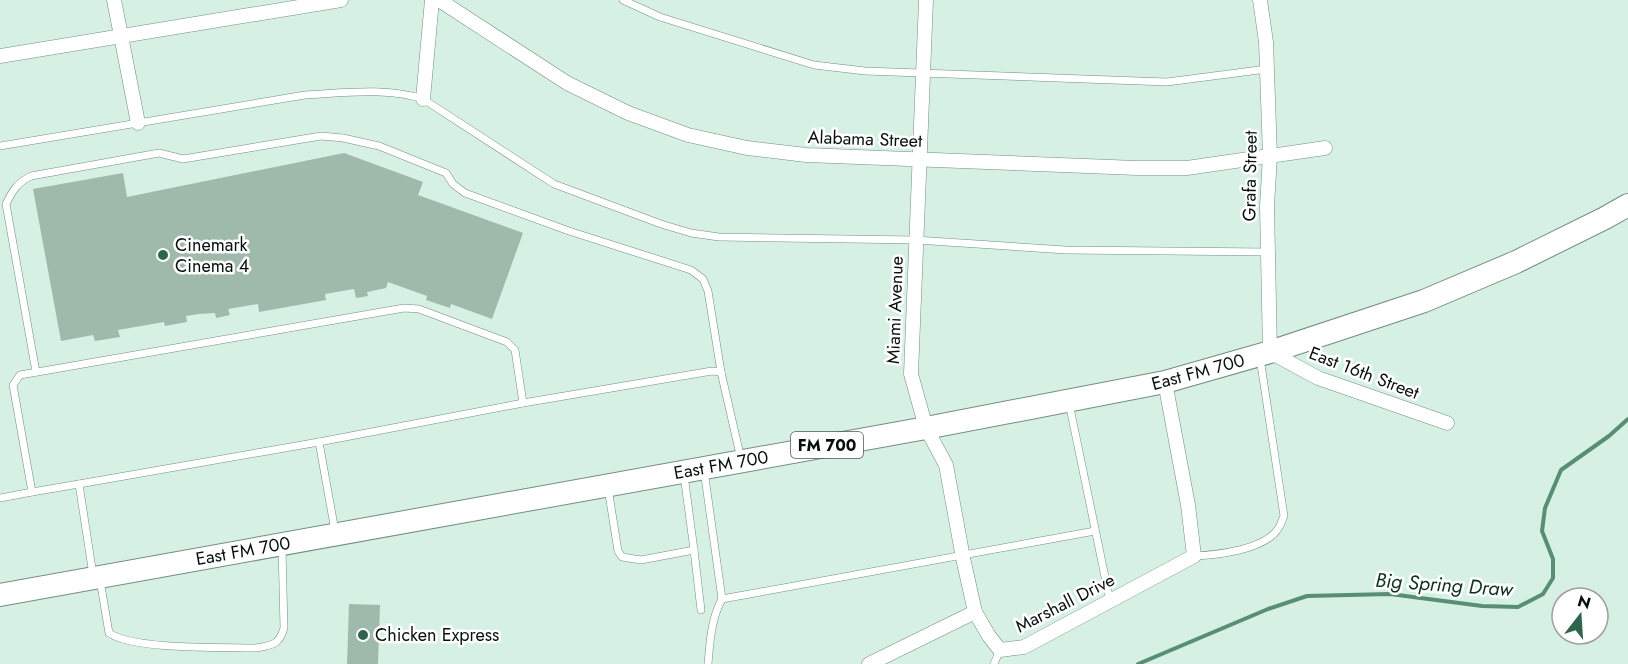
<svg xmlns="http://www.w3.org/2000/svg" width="1628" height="664" font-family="Jost,sans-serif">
<rect width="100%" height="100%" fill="#d6f1e3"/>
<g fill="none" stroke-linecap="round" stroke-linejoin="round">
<path stroke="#588f74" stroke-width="4" d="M1138,664L1268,609L1307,596L1390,594L1482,606L1518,607L1543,594L1553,578V559L1542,531L1545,508L1561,470L1609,436L1628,419"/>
</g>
<g fill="#9fb9ab">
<path d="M344,153L423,182L418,195L523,233L492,319L451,304L450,308L426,300L427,296L388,282L386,288L367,292L368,296L356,298L354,289L325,294L326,300L259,312L258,304L228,309L230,315L216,318L215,313L199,314L186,316L187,322L165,326L164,322L118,330L120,337L95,341L93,335L61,341L33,189L123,173L127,197Z"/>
<path d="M349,604L380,605L378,664H347Z"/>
</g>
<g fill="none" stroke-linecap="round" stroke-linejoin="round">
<g stroke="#748d80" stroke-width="8">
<g id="lane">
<path d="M623,0L660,17L814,65L865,71L1167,82L1267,69"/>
<path d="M0,146L305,95C343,93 386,87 423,99L554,184L661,224L691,233L719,237L916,240L1066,250L1268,252"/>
<path d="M36,372L6,204C13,190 17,183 31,176L159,153L183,159L321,136L343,138L379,146L446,173L453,184L465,193L569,231L691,270L703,279L708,291L721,372"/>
<path d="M1069,403L1110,601"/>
<path d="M319,442L523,403L712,371L721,372L741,459"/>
<path d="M704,470L722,599"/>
<path d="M79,484L32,492L13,385L20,375L404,308L419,309L507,342L515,350L523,403"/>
<path d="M608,488L618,551L622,557L641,560L694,550L684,475"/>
<path d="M0,498L32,492"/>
<path d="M694,550L701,610"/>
<path d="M1194,556C1217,555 1264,550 1278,529C1281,525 1282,520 1284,516L1260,358"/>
<path d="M93,575L79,484L319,442L335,531"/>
<path d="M100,580L109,633C134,650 222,647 256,648C273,645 279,645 284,628L282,548"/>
<path d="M708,664C710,642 711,619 722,599L1095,531"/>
<path d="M994,664L1000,650"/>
</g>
</g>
<g stroke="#748d80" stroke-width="15">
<g id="street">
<path d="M114,0L138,123"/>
<path d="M439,0L567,83L628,113L688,135L747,148L806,155L1137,168H1187L1325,148"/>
<path d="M926,0L911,374L926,428L946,465L963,558L975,612"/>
<path d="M1260,0L1266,42L1270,156L1267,206L1270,352L1318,378L1447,423"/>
<path d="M0,56L341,0"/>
<path d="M423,99L432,0"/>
<path d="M869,664L975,612L989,636L1000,650L1024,647L1194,556L1188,505L1165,382"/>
</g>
</g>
<g stroke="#748d80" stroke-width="24">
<path id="primary" d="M0,595L926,428L1165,382L1270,352L1424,301L1516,262L1605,218L1628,205"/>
</g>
<use href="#lane" stroke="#fff" stroke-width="7"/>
<use href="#street" stroke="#fff" stroke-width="14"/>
<use href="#primary" stroke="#fff" stroke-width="22"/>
</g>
<g fill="#2e654c" stroke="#fff" stroke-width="2">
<circle cx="163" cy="255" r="6"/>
<circle cx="363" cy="635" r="6"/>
</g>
<g text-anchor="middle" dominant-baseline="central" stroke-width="5" stroke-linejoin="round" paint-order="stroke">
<rect fill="#fff" stroke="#515855" stroke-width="1.5" x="791" y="432" width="72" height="26" rx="4.5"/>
<g font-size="16" font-weight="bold" fill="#07100c">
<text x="827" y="445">FM 700</text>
</g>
<g font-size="18" fill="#07100c" stroke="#fff">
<text transform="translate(865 139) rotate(2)">Alabama Street</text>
<text transform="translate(1250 176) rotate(-89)">Grafa Street</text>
<text transform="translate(895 310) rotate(-88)">Miami Avenue</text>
<text transform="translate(1198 372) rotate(-15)">East FM 700</text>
<text transform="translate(1364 373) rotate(21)">East 16th Street</text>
<text transform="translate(721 465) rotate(-10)">East FM 700</text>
<text transform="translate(243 551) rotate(-10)">East FM 700</text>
<text transform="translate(1065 603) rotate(-27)">Marshall Drive</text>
</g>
<g font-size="18" fill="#07100c" stroke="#fff" text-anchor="start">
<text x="175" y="245">Cinemark<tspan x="175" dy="21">Cinema 4</tspan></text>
<text x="375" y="635">Chicken Express</text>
</g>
<g font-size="20" font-style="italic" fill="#0e3122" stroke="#fff">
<text transform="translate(1444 585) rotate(4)">Big Spring Draw</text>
</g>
</g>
<g transform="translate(1580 616) rotate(17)"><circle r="28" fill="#ffffff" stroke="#9c9f9e" stroke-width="1.5"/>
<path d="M0-4.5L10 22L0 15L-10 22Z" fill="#2e654c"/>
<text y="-9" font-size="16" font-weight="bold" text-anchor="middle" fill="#07100c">N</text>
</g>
</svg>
